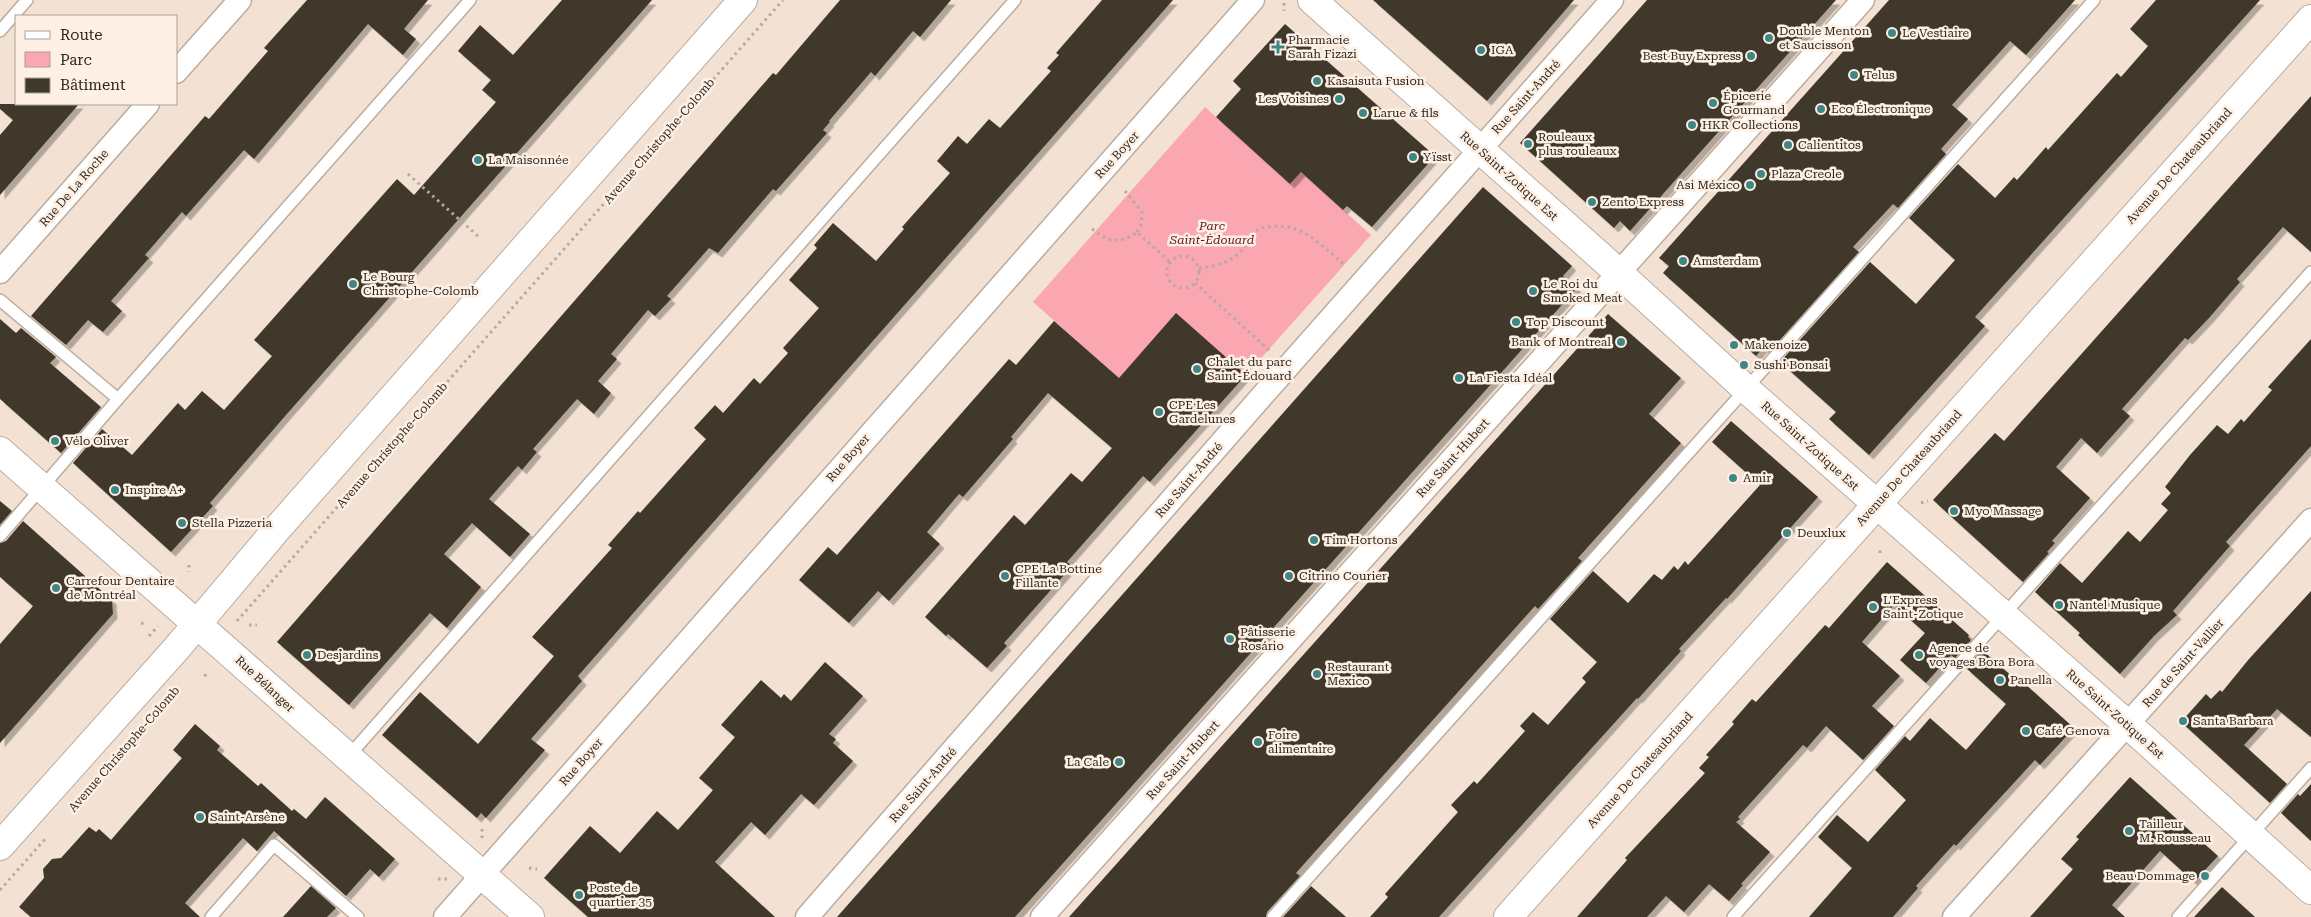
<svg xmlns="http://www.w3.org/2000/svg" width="2311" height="917" font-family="'Roboto Serif',serif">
<defs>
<filter id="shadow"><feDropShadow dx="4.5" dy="4.5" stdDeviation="0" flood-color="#0004"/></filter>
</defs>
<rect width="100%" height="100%" fill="#f3e2d4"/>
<path fill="#faa7b1" d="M1205,107L1290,184L1301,172L1371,235L1246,375L1119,378L1033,302Z"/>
<g fill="#3f392a" filter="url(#shadow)">
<path d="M307,0H428L404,29L416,39L403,55L368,24L254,159L244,150L186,216L182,212L164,233L145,255L149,258L111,301L122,311L103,332L88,320L66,345L31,316L205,116L209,119L268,51L264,48Z"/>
<path d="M562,0H652L286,415L210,503L213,506L171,552L73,463L102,429L132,455L178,403L185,410L202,391L224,410L272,356L254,340L397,179L414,195L496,102L482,90L491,80L458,51L480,25L513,55Z"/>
<path d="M840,0H951L920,37L913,31L875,76L871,72L829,121L830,122L823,130L827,133L776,191L773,189L718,253L709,248L667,296L671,299L655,316L648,310L611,354L617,359L598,381L611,393L594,414L577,399L533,449L537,452L522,470L518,466L489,499L530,534L510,557L472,523L444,554L481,587L447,628L430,613L349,705L277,642L773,73L776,75Z"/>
<path d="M1102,0H1173L578,676L582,681L531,739L545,750L486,818L481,813L477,818L382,735L420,692L478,744L554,656L532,637L612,548L608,545L638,511L640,513L706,439L694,428L715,405L723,413L754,378L760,384L788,353L783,348L819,308L789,280L817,248L814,245L833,223L876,261L904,229L902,227L950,173L937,161L958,136L967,144L989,119L1000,128L1051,71L1047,68L1059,55L1056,53Z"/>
<path d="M1373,0H1574L1487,101Z"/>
<path d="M1647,0H1836L1630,231L1620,221L1614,228L1520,143Z"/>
<path d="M1889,0H2075L2026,55L2010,41L1952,105L1968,119L1941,149L1946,154L1898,208L1893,204L1853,247L1859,252L1769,352L1763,348L1756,356L1663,273L1669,266L1659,258Z"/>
<path d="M2156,0H2260L1975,317L1985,326L1869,455L1829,419L1836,412L1780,362L1870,262L1916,304L1955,260L1909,218L1958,164L1995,198L2014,177L2017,180L2046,147L2048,150L2117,73L2121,77L2148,46L2130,29Z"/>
<path d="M1285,24L1435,156L1372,227L1347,206L1343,210L1301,172L1290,184L1216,117L1241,89L1233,81Z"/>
<path d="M2311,96V252L2283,227L2237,279L2240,282L2209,318L2188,340L2185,338L2122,409L2130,416L2097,453L2081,438L2056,467L2090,498L2052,541L2055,543L2047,552L2049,553L2023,582L1933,500L1995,433L2004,441Z"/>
<path d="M0,104H79L0,195V135L13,120L0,109Z"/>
<path d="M1483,187L1572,266L1563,276L1577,288L1015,917H837Z"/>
<path d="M1176,313L1246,375L1150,482L1143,476L1067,562L1072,566L1004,643L1007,646L987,668L948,634L946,636L925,617L1014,515L1025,525L1071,473L1082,482L1112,448L1048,393L1011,437L1013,439L983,474L963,497L959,494L927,532L940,544L889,601L878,591L849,623L799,580L828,547L837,555L1009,359L1016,365L1054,321L1119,378Z"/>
<path d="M1608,314L1681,378L1649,414L1681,443L1578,558L1582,561L1538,609L1535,606L1296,873L1300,876L1267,912L1266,917H1069Z"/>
<path d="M0,319L16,333L21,328L56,357L50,363L101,407L61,453L0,399Z"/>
<path d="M2311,339V446L2226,542L2230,546L2173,611L2177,615L2154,636L2120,674L2078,635L2080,633L2035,592L2060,563L2082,583L2128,531L2140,542L2168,510L2161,504L2171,493L2165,487L2190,455L2217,425L2228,434L2241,419L2244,422L2272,390L2268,387Z"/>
<path d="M1731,421L1818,497L1727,599L1726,598L1679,649L1681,651L1638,699L1637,698L1439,917H1370L1388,897L1385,894L1458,812L1451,805L1474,781L1477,784L1525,731L1520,726L1533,712L1548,725L1586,682L1582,678L1597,662L1550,619L1593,571L1628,603L1654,574L1662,580L1674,566L1678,570L1685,561L1688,565L1760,485L1712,442Z"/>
<path d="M0,501L12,511L0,525Z"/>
<path d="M23,521L112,600L113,614L0,743V644L33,606L0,577V543L6,541Z"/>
<path d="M1887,562L1969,635L1968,637L1971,640L1955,658L1951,655L1926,683L1900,660L1925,633L1894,605L1862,642L1900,676L1872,706L1894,726L1863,760L1826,726L1807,748L1803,745L1738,817L1740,819L1736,822L1770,852L1741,884L1743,885L1729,901L1709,884L1684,912L1666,896L1647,917H1577L1627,860L1625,858L1705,773L1699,768L1709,757L1706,755L1734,724L1732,722L1752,699L1756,702L1825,625L1829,628Z"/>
<path d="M2311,591V737L2277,709L2244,745L2287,784L2270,803L2181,722L2206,694L2211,699L2220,690L2222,692L2249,659Z"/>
<path d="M1982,650L2022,685L2024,683L2074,728L2040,765L2035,760L1956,846L1954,844L1916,886L1918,888L1893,917H1809L1852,868L1818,837L1837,815L1868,842L1906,800L1875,770L1905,736L1910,741L1930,718L1966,750L2006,704L1966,668Z"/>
<path d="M825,662L863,696L829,734L836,739L833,743L853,761L814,805L801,794L765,835L751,822L715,862L775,917H588L544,878L590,826L620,853L657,811L678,830L713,790L699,778L735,737L721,725L761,680L781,698L784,694L791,701Z"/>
<path d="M195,724L220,746L217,750L258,786L261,783L292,811L294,809L306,819L325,797L395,859L379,877L370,869L346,896L274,831L257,851L243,838L185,903L200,917H31L19,907L44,878L43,869L52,859L61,858L89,827L96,832L99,829L111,840L182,758L173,750Z"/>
<path d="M2130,777L2218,856L2194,882L2160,851L2112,905L2125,917H2030L2073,869L2061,859L2079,839L2076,837Z"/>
<path d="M2311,784V841L2281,813L2298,794L2300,796Z"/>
<path d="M311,886L336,908L327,917H283Z"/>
<path d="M1311,886L1346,917H1283Z"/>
<path d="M2222,887L2255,917H2194Z"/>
</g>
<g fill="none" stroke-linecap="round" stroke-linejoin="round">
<g stroke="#bcac9e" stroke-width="14">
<g id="lane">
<path d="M0,31L27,0"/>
<path d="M0,300L118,399"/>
<path d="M0,536L118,399L470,0"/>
<path d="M347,758L1015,0"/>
<path d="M211,917L274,845L358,917"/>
<path d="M1273,917L2094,0"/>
<path d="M1733,917L2311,272"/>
<path d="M2178,917L2311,768"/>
</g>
</g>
<g stroke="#bcac9e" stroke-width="25">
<g id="street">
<path d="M176,72L240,0"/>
<path d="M0,272L148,104"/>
<path d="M445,917L1253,0"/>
<path d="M807,917L1262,396L1612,0"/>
<path d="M1042,917L1863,0"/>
<path d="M1954,917L2311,520"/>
</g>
</g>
<g stroke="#bcac9e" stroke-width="30">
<g id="secondary">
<path d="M1312,0L1600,256L1746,389L2143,738L2311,890"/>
<path d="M0,451L530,917"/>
<path d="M0,846L176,649L277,529L743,0"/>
<path d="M1508,917L2311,19"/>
</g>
</g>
<g stroke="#b6a99d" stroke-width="3" stroke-dasharray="2.5 4" stroke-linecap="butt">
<path d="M1284,3V11"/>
<path d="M408,174L479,237"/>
<path d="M1125,191L1142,212L1141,225L1137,232"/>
<path d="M1092,229C1109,242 1119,245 1137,232L1170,262"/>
<circle cx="1183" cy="272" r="16"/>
<path d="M1199,268C1231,265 1241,255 1258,229C1301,218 1316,242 1346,266"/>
<path d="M1195,283L1270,351"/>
<path d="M1921,503L1928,501"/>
<path d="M1880,553V547"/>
<path d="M189,565V572"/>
<path d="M237,621L783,0"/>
<path d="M141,623L146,624"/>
<path d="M249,625H257"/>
<path d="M149,636L158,626"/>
<path d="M205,674L206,679"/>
<path d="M482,838V827"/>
<path d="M529,868L537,869"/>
<path d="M438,879H447"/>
<path d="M0,890L46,838"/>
</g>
<use href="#lane" stroke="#fff" stroke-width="11"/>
<use href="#street" stroke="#fff" stroke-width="22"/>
<use href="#secondary" stroke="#fff" stroke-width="28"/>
</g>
<g fill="#3f8785" stroke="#fef0e4" stroke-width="2">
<circle cx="1892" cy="33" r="5"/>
<circle cx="1769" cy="38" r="5"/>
<path d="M1275.5 39.5h5v5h5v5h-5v5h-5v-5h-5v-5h5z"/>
<circle cx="1481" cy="50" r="5"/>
<circle cx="1751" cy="56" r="5"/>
<circle cx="1854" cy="75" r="5"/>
<circle cx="1317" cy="81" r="5"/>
<circle cx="1339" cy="99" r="5"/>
<circle cx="1713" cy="103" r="5"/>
<circle cx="1821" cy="109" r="5"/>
<circle cx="1363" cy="113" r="5"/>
<circle cx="1692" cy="125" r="5"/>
<circle cx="1528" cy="144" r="5"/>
<circle cx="1788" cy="145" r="5"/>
<circle cx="1413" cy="157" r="5"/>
<circle cx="478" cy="160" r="5"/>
<circle cx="1761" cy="174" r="5"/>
<circle cx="1750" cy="185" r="5"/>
<circle cx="1592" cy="202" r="5"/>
<circle cx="1683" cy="261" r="5"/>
<circle cx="353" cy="284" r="5"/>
<circle cx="1533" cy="291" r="5"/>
<circle cx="1516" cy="322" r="5"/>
<circle cx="1621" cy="342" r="5"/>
<circle cx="1734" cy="345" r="5"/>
<circle cx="1744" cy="365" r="5"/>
<circle cx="1197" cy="369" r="5"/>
<circle cx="1459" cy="378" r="5"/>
<circle cx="1159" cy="412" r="5"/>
<circle cx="55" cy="441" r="5"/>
<circle cx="1733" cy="478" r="5"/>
<circle cx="115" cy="490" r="5"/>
<circle cx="1954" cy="511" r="5"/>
<circle cx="182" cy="523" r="5"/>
<circle cx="1787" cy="533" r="5"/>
<circle cx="1314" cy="540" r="5"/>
<circle cx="1005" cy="576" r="5"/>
<circle cx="1289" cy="576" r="5"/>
<circle cx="56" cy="588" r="5"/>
<circle cx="2059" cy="605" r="5"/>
<circle cx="1873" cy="607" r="5"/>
<circle cx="1230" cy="639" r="5"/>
<circle cx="307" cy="655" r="5"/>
<circle cx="1919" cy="655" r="5"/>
<circle cx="1317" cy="674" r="5"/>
<circle cx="2000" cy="680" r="5"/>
<circle cx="2183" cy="721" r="5"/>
<circle cx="2026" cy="731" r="5"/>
<circle cx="1258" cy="742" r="5"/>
<circle cx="1119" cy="762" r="5"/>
<circle cx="200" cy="817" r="5"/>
<circle cx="2129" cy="831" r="5"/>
<circle cx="2205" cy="876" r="5"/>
<circle cx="579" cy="895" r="5"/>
</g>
<g text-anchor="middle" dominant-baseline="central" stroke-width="5" stroke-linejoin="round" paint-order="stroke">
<g font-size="12" fill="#2d2721" stroke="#fef0e4" text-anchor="start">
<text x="1779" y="31">Double Menton<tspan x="1779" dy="14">et Saucisson</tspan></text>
<text x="1902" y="33">Le Vestiaire</text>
<text x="1288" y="40">Pharmacie<tspan x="1288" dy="14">Sarah Fizazi</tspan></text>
<text x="1491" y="50">IGA</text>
<text x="1741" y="56" text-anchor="end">Best Buy Express</text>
<text x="1864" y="75">Telus</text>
<text x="1327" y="81">Kasaisuta Fusion</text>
<text x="1723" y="96">Épicerie<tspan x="1723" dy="14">Gourmand</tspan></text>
<text x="1329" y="99" text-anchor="end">Les Voisines</text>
<text x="1831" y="109">Eco Électronique</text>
<text x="1373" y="113">Larue &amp; fils</text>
<text x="1702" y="125">HKR Collections</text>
<text x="1538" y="137">Rouleaux<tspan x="1538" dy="14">plus rouleaux</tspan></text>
<text x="1798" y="145">Calientitos</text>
<text x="1423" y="157">Yïsst</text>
<text x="488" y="160">La Maisonnée</text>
<text x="1771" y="174">Plaza Creole</text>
<text x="1740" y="185" text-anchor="end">Asi México</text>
<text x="1602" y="202">Zento Express</text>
<text x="1693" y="261">Amsterdam</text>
<text x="363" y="277">Le Bourg<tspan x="363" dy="14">Christophe-Colomb</tspan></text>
<text x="1543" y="284">Le Roi du<tspan x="1543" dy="14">Smoked Meat</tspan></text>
<text x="1526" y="322">Top Discount</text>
<text x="1611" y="342" text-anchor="end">Bank of Montreal</text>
<text x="1744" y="345">Makenoize</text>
<text x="1207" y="362">Chalet du parc<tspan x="1207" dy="14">Saint-Édouard</tspan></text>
<text x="1754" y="365">Sushi Bonsai</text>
<text x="1469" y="378">La Fiesta Idéal</text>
<text x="1169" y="405">CPE Les<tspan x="1169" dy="14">Gardelunes</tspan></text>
<text x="65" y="441">Vélo Oliver</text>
<text x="1743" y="478">Amir</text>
<text x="125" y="490">Inspire A+</text>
<text x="1964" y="511">Myo Massage</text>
<text x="192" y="523">Stella Pizzeria</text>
<text x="1797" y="533">Deuxlux</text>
<text x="1324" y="540">Tim Hortons</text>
<text x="1015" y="569">CPE La Bottine<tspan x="1015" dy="14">Fillante</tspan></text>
<text x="1299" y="576">Citrino Courier</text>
<text x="66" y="581">Carrefour Dentaire<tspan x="66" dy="14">de Montréal</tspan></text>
<text x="1883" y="600">L'Express<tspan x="1883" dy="14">Saint-Zotique</tspan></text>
<text x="2069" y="605">Nantel Musique</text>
<text x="1240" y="632">Pâtisserie<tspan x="1240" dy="14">Rosário</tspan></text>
<text x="1929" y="648">Agence de<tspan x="1929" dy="14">voyages Bora Bora</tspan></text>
<text x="317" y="655">Desjardins</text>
<text x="1327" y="667">Restaurant<tspan x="1327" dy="14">Mexico</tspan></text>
<text x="2010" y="680">Panella</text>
<text x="2193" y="721">Santa Barbara</text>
<text x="2036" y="731">Café Genova</text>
<text x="1268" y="735">Foire<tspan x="1268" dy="14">alimentaire</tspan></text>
<text x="1109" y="762" text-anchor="end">La Cale</text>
<text x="210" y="817">Saint-Arsène</text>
<text x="2139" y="824">Tailleur<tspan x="2139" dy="14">M. Rousseau</tspan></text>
<text x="2195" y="876" text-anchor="end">Beau Dommage</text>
<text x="589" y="888">Poste de<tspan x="589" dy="14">quartier 35</tspan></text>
</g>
<g font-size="12" fill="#2d2721" stroke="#fef0e4">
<text transform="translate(1526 97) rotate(-48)">Rue Saint-André</text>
<text transform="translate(659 141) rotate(-49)">Avenue Christophe-Colomb</text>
<text transform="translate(1117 155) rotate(-48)">Rue Boyer</text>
<text transform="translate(2179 166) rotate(-48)">Avenue De Chateaubriand</text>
<text transform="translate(1509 176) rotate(42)">Rue Saint-Zotique Est</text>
<text transform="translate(74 188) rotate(-49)">Rue De La Roche</text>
<text transform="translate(392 445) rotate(-49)">Avenue Christophe-Colomb</text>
<text transform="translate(1810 446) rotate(42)">Rue Saint-Zotique Est</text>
<text transform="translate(848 458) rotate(-49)">Rue Boyer</text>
<text transform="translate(1453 458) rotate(-48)">Rue Saint-Hubert</text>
<text transform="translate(1909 468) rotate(-48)">Avenue De Chateaubriand</text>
<text transform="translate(1189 480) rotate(-49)">Rue Saint-André</text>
<text transform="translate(2183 663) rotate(-48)">Rue de Saint-Vallier</text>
<text transform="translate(265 684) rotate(43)">Rue Bélanger</text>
<text transform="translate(2115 714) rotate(42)">Rue Saint-Zotique Est</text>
<text transform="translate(124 749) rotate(-49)">Avenue Christophe-Colomb</text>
<text transform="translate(1183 760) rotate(-48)">Rue Saint-Hubert</text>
<text transform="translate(581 762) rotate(-49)">Rue Boyer</text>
<text transform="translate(1640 770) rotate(-48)">Avenue De Chateaubriand</text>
<text transform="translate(923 785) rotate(-49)">Rue Saint-André</text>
</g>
<g font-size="12" font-style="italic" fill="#5f1225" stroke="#fef0e4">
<text x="1212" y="226">Parc<tspan x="1212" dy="14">Saint-Édouard</tspan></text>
</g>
</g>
<rect x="15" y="15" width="162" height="90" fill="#fef0e4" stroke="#aaa096"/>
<rect x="25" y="31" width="25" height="8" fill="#ffffff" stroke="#aaa096"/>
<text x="60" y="40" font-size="15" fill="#2d2721">Route</text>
<rect x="25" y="52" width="25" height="15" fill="#faa7b1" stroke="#aaa096"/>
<text x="60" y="65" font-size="15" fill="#2d2721">Parc</text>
<rect x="25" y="78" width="25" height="15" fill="#3f392a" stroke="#aaa096"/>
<text x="60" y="90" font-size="15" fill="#2d2721">Bâtiment</text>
</svg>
